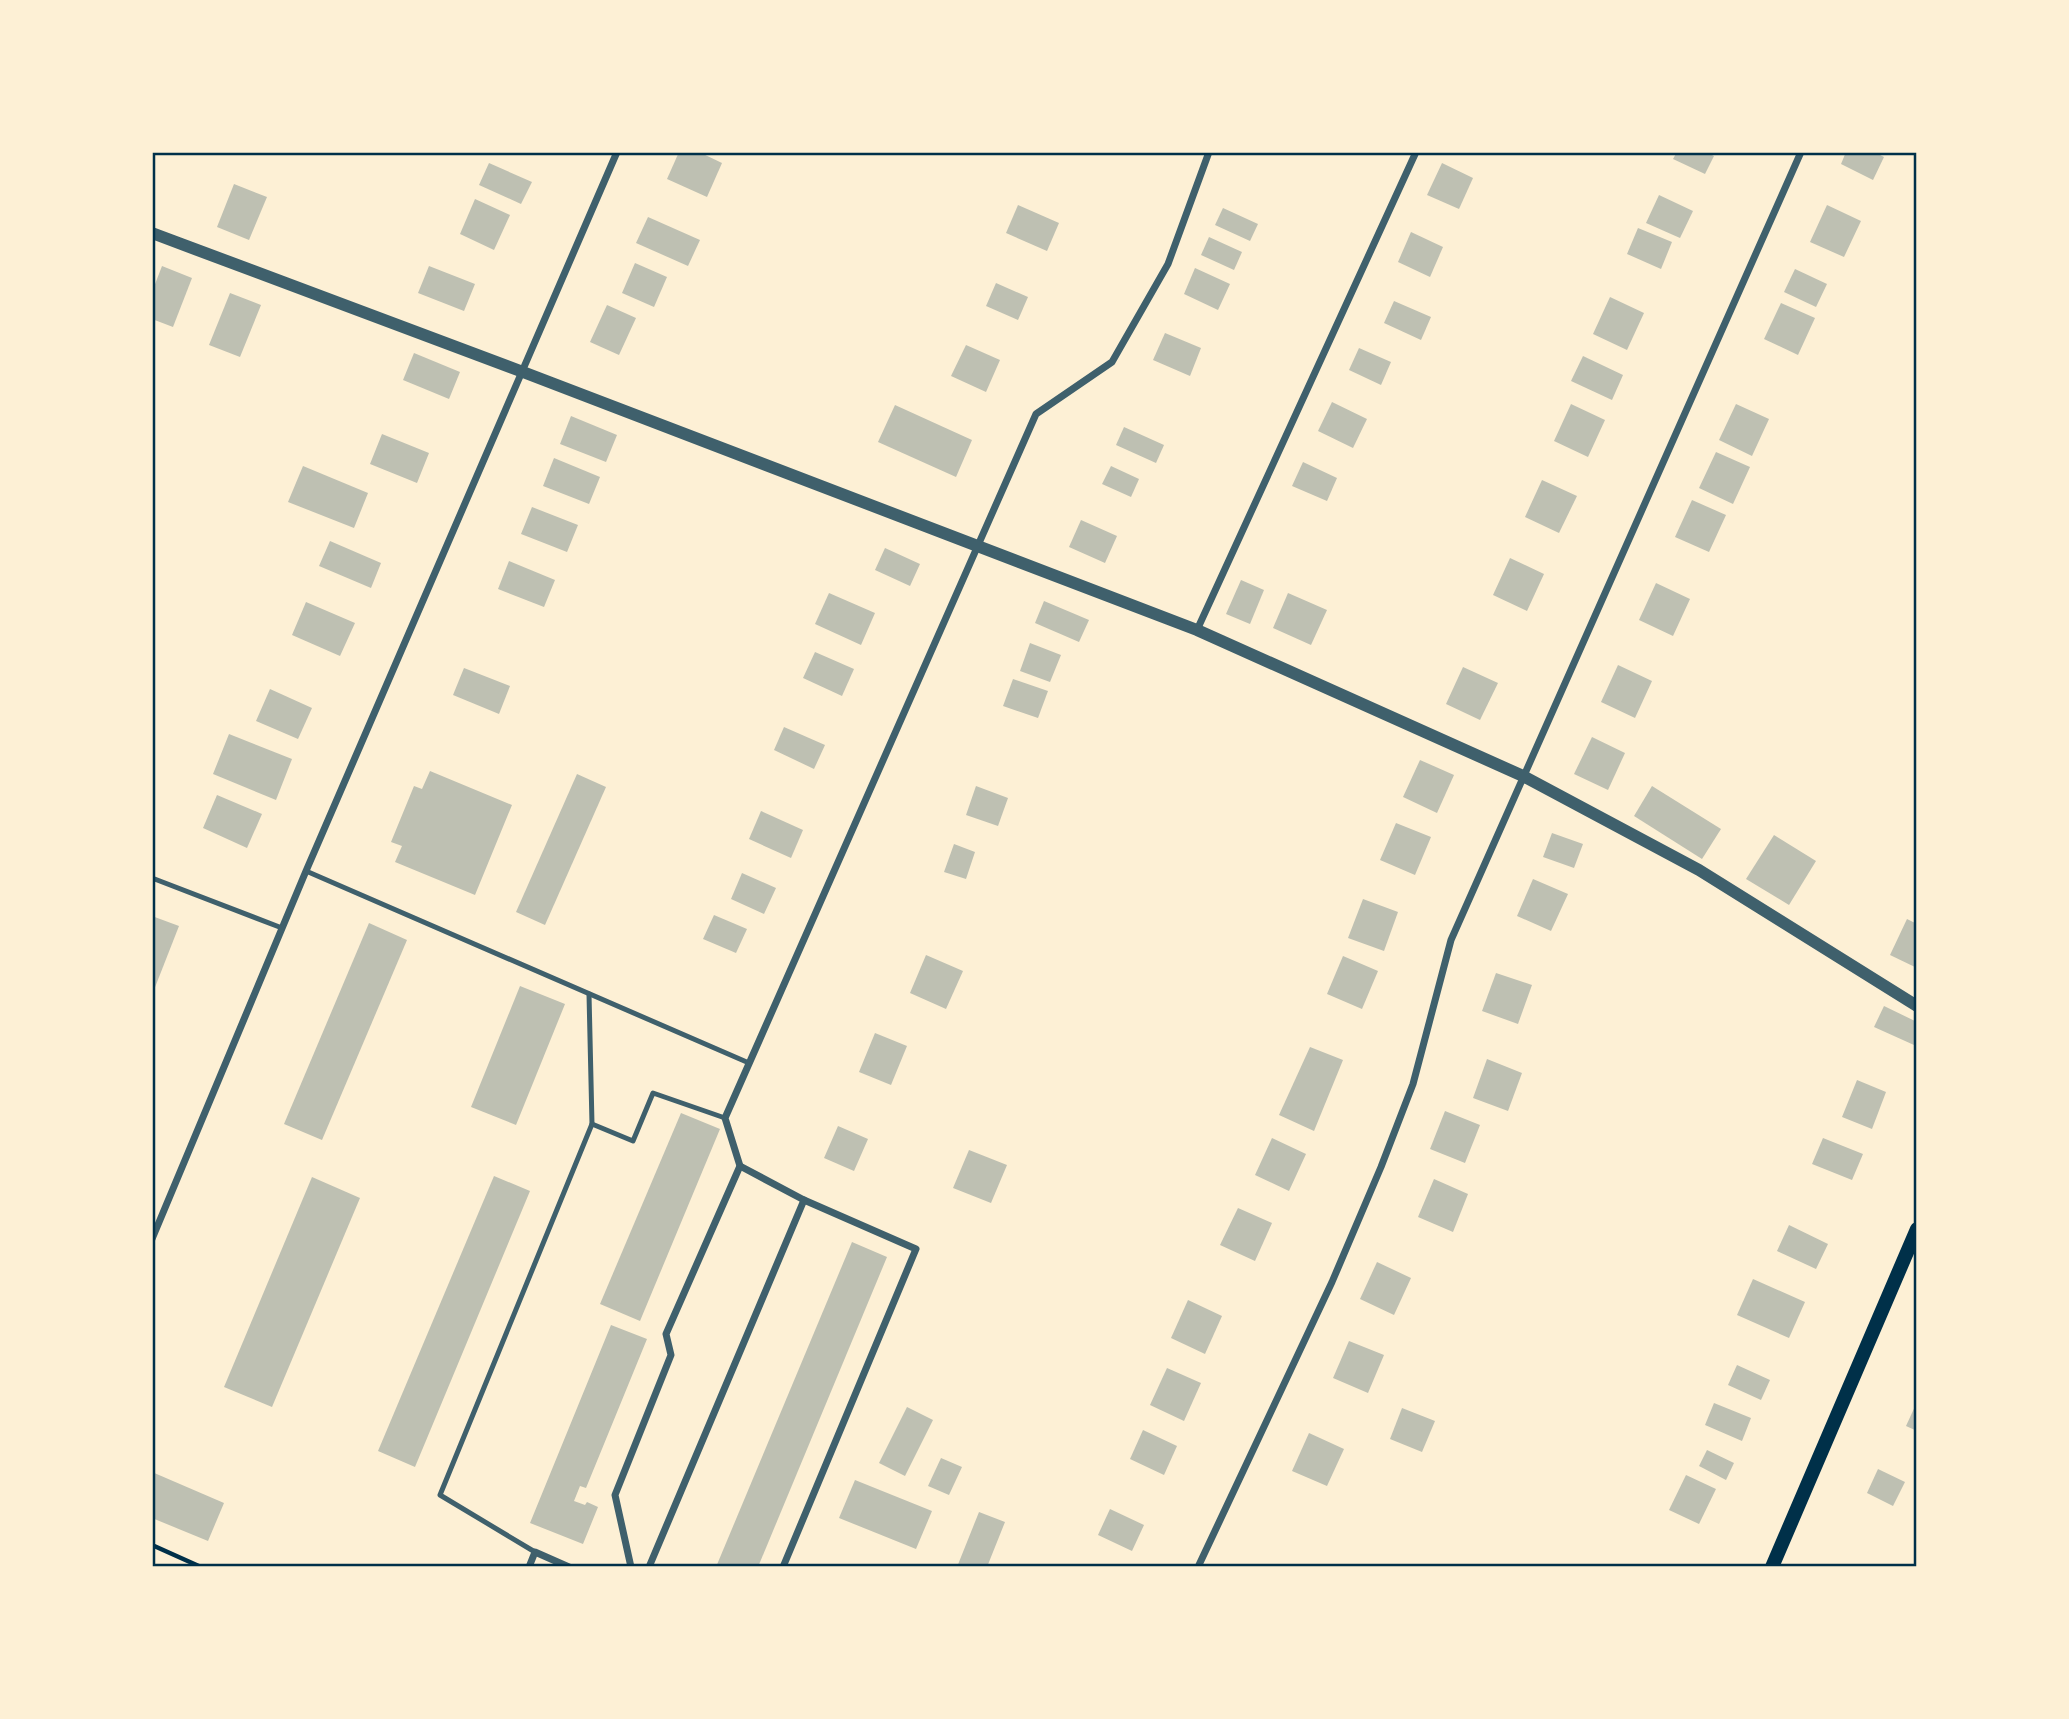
<svg xmlns="http://www.w3.org/2000/svg" width="2069" height="1719" font-family="'DM Sans',sans-serif">
<rect width="100%" height="100%" fill="#fdf0d5"/>
<g fill="#bec0b2">
<path d="M679,152H699L722,163L707,197L667,179Z"/>
<path d="M1677,152H1706L1714,156L1705,174L1673,159Z"/>
<path d="M1846,152H1874L1884,157L1873,180L1841,164Z"/>
<path d="M489,163L532,182L521,204L479,185Z"/>
<path d="M1442,163L1473,178L1459,209L1427,195Z"/>
<path d="M234,184L267,197L249,240L217,227Z"/>
<path d="M1659,195L1693,211L1680,238L1646,223Z"/>
<path d="M475,199L510,215L494,250L460,234Z"/>
<path d="M1018,205L1059,223L1047,251L1006,233Z"/>
<path d="M1827,205L1861,221L1844,257L1810,242Z"/>
<path d="M1223,208L1258,224L1250,241L1215,225Z"/>
<path d="M648,217L700,240L688,266L636,243Z"/>
<path d="M1638,228L1672,242L1661,269L1627,254Z"/>
<path d="M1411,232L1443,247L1430,277L1398,262Z"/>
<path d="M1209,237L1242,252L1234,270L1201,255Z"/>
<path d="M635,263L667,277L654,307L622,293Z"/>
<path d="M162,266L192,278L173,327L152,319V292Z"/>
<path d="M429,266L475,284L464,311L418,293Z"/>
<path d="M1195,268L1230,284L1218,310L1184,294Z"/>
<path d="M1795,269L1827,284L1816,307L1784,292Z"/>
<path d="M996,283L1028,297L1018,320L986,306Z"/>
<path d="M230,293L261,305L240,357L209,345Z"/>
<path d="M1610,297L1644,313L1627,350L1593,334Z"/>
<path d="M1394,301L1431,317L1421,340L1384,323Z"/>
<path d="M1781,303L1815,318L1798,355L1764,339Z"/>
<path d="M607,305L636,318L619,355L590,342Z"/>
<path d="M1165,333L1201,348L1190,376L1153,360Z"/>
<path d="M966,345L1000,360L986,392L951,376Z"/>
<path d="M1359,348L1391,362L1381,385L1349,370Z"/>
<path d="M414,353L460,372L449,399L403,380Z"/>
<path d="M1583,356L1623,375L1612,400L1571,381Z"/>
<path d="M1332,402L1367,419L1353,448L1318,431Z"/>
<path d="M1571,404L1605,420L1588,457L1554,441Z"/>
<path d="M1736,404L1769,419L1752,456L1719,440Z"/>
<path d="M895,405L972,440L956,477L878,442Z"/>
<path d="M571,416L617,435L606,462L560,444Z"/>
<path d="M1124,427L1164,445L1156,463L1116,445Z"/>
<path d="M382,434L429,453L417,483L370,464Z"/>
<path d="M1716,452L1750,467L1733,504L1699,488Z"/>
<path d="M554,458L600,477L589,504L543,486Z"/>
<path d="M1303,462L1337,478L1327,501L1292,486Z"/>
<path d="M303,466L368,493L354,528L288,502Z"/>
<path d="M1111,466L1139,479L1131,497L1102,484Z"/>
<path d="M1542,480L1577,496L1559,533L1525,517Z"/>
<path d="M1692,500L1726,515L1709,552L1675,537Z"/>
<path d="M532,507L578,525L567,552L521,534Z"/>
<path d="M1081,520L1117,536L1105,563L1069,547Z"/>
<path d="M330,541L381,563L371,588L319,566Z"/>
<path d="M885,548L920,564L910,586L875,570Z"/>
<path d="M1510,558L1544,574L1527,611L1493,595Z"/>
<path d="M509,561L555,580L544,607L498,589Z"/>
<path d="M1241,580L1264,590L1250,624L1226,614Z"/>
<path d="M1656,583L1690,599L1673,636L1639,620Z"/>
<path d="M829,593L875,613L861,645L815,624Z"/>
<path d="M1288,593L1327,610L1311,645L1273,628Z"/>
<path d="M1044,601L1089,620L1079,642L1035,623Z"/>
<path d="M306,602L355,623L340,656L292,635Z"/>
<path d="M1030,643L1061,655L1050,682L1020,671Z"/>
<path d="M815,652L854,669L842,696L803,678Z"/>
<path d="M1618,665L1652,681L1635,718L1601,702Z"/>
<path d="M1463,667L1498,683L1480,720L1446,704Z"/>
<path d="M464,668L510,686L499,714L453,695Z"/>
<path d="M1013,679L1048,691L1038,718L1003,706Z"/>
<path d="M270,689L312,708L298,739L256,721Z"/>
<path d="M784,727L825,745L814,769L774,750Z"/>
<path d="M229,734L292,759L276,800L213,774Z"/>
<path d="M1592,737L1625,753L1608,790L1574,774Z"/>
<path d="M1420,760L1454,775L1437,813L1403,797Z"/>
<path d="M430,771L512,805L475,895L395,862L402,846L391,842L414,786L422,789Z"/>
<path d="M577,774L606,787L545,925L516,912Z"/>
<path d="M976,786L1008,798L998,826L966,815Z"/>
<path d="M1652,786L1721,829L1702,859L1634,816Z"/>
<path d="M217,795L262,814L247,848L203,828Z"/>
<path d="M761,811L803,830L791,858L749,839Z"/>
<path d="M1396,823L1431,837L1415,875L1380,860Z"/>
<path d="M1552,833L1583,844L1574,868L1543,857Z"/>
<path d="M1774,835L1816,861L1789,905L1746,879Z"/>
<path d="M954,844L975,852L966,879L944,872Z"/>
<path d="M742,873L776,888L764,914L731,899Z"/>
<path d="M1533,879L1568,894L1551,931L1517,916Z"/>
<path d="M1363,899L1398,912L1384,951L1348,938Z"/>
<path d="M714,915L747,929L736,953L703,939Z"/>
<path d="M152,916L179,926L152,995Z"/>
<path d="M1907,919L1917,924V968L1890,955Z"/>
<path d="M369,923L407,940L322,1140L284,1124Z"/>
<path d="M926,955L963,971L946,1009L910,993Z"/>
<path d="M1343,956L1378,971L1362,1009L1327,994Z"/>
<path d="M1496,973L1532,985L1518,1024L1482,1011Z"/>
<path d="M520,986L565,1004L516,1125L471,1107Z"/>
<path d="M1884,1006L1917,1022V1039L1914,1045L1874,1027Z"/>
<path d="M875,1033L907,1046L891,1085L859,1072Z"/>
<path d="M1310,1047L1343,1060L1314,1131L1279,1115Z"/>
<path d="M1487,1059L1522,1073L1508,1111L1473,1098Z"/>
<path d="M1857,1080L1886,1092L1872,1129L1842,1117Z"/>
<path d="M1445,1111L1480,1125L1465,1163L1430,1149Z"/>
<path d="M681,1113L720,1129L640,1321L600,1304Z"/>
<path d="M838,1126L868,1139L854,1171L824,1158Z"/>
<path d="M1272,1138L1306,1154L1289,1191L1255,1175Z"/>
<path d="M1823,1138L1863,1154L1852,1180L1812,1164Z"/>
<path d="M969,1150L1007,1165L991,1203L953,1188Z"/>
<path d="M494,1176L530,1191L415,1467L378,1451Z"/>
<path d="M312,1177L360,1198L272,1407L224,1387Z"/>
<path d="M1434,1179L1468,1194L1453,1232L1418,1217Z"/>
<path d="M1238,1208L1272,1223L1255,1261L1220,1245Z"/>
<path d="M1789,1225L1828,1244L1816,1269L1777,1251Z"/>
<path d="M852,1242L887,1257L758,1567H716Z"/>
<path d="M1377,1262L1411,1278L1394,1315L1360,1299Z"/>
<path d="M1753,1279L1805,1302L1789,1338L1737,1315Z"/>
<path d="M1188,1300L1222,1316L1205,1354L1171,1338Z"/>
<path d="M611,1325L647,1339L586,1488L580,1486L574,1501L585,1505L587,1502L598,1507L583,1544L530,1523Z"/>
<path d="M1349,1341L1384,1355L1368,1393L1333,1378Z"/>
<path d="M1737,1365L1770,1380L1761,1400L1728,1385Z"/>
<path d="M1167,1368L1201,1383L1184,1421L1150,1405Z"/>
<path d="M1917,1402V1431L1906,1426Z"/>
<path d="M1714,1403L1751,1418L1742,1441L1705,1425Z"/>
<path d="M907,1407L933,1420L905,1476L879,1463Z"/>
<path d="M1402,1408L1435,1421L1422,1452L1390,1439Z"/>
<path d="M1143,1430L1177,1446L1164,1475L1130,1459Z"/>
<path d="M1309,1433L1344,1449L1327,1486L1292,1471Z"/>
<path d="M1707,1450L1734,1463L1726,1480L1699,1466Z"/>
<path d="M941,1458L962,1467L949,1495L928,1486Z"/>
<path d="M1878,1469L1905,1482L1893,1506L1867,1493Z"/>
<path d="M152,1472L224,1503L208,1541L152,1518Z"/>
<path d="M1686,1475L1716,1489L1699,1524L1669,1510Z"/>
<path d="M855,1480L932,1511L916,1549L839,1518Z"/>
<path d="M1110,1509L1144,1525L1132,1551L1098,1535Z"/>
<path d="M979,1512L1005,1522L987,1567H957Z"/>
</g>
<g fill="none" stroke-linecap="round" stroke-linejoin="round">
<path stroke="#003049" stroke-width="4.5" d="M152,1545L201,1567"/>
<g stroke="#3f606c" stroke-width="5">
<path d="M306,871L749,1063"/>
<path d="M152,878L282,928"/>
<path d="M589,994L592,1124"/>
<path d="M535,1552L440,1495L592,1124L633,1141L653,1093L725,1118"/>
</g>
<g stroke="#3f606c" stroke-width="7">
<path d="M1197,630L1416,152"/>
<path d="M740,1166L804,1200L916,1249L783,1567"/>
<path d="M152,1239L306,871L617,152"/>
<path d="M529,1567L535,1552L569,1567"/>
<path d="M631,1567L615,1495L671,1355L666,1334L740,1166L725,1118L1036,414L1112,362L1168,264L1209,152"/>
<path d="M649,1567L804,1200"/>
<path d="M1198,1567L1332,1282L1381,1167L1413,1084L1451,940L1801,152"/>
</g>
<path stroke="#3f606c" stroke-width="12" d="M152,233L523,372L1197,630L1523,776L1699,870L1917,1006"/>
<path stroke="#003049" stroke-width="14" d="M1772,1567L1917,1229"/>
</g>
<rect width="2069" height="1719" fill="none" stroke="#fdf0d5" stroke-width="308"/>
<rect x="154" y="154" width="1761" height="1411" fill="none" stroke="#003049" stroke-width="2.5"/>
</svg>
